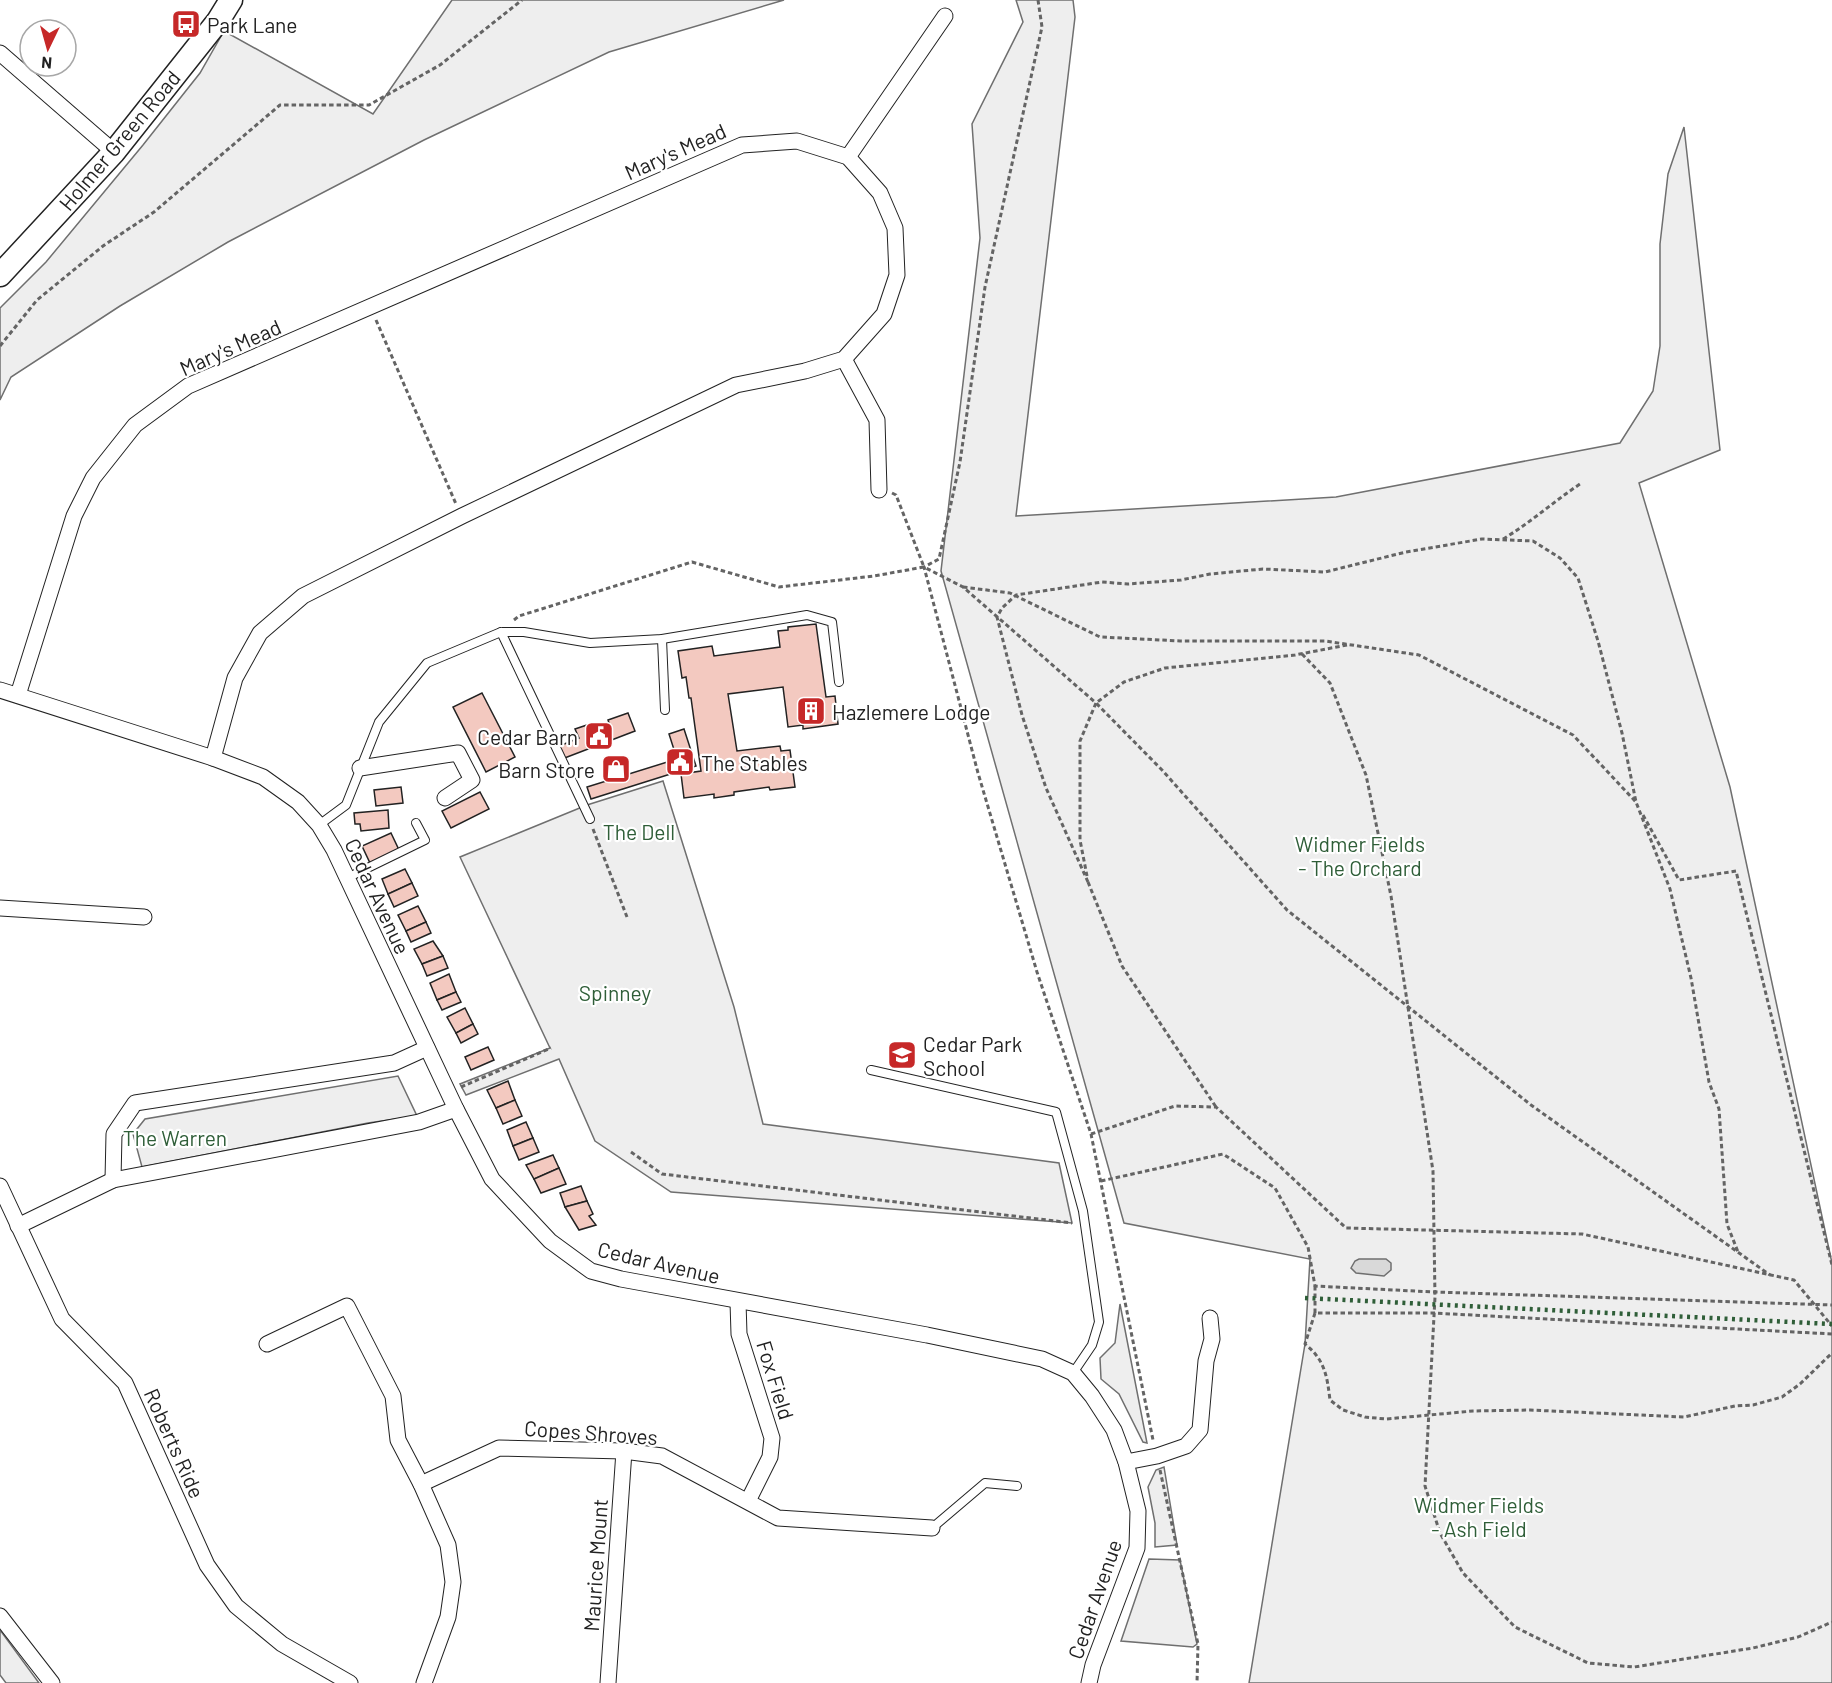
<svg xmlns="http://www.w3.org/2000/svg" width="1832" height="1683" font-family="Barlow,sans-serif">
<rect width="100%" height="100%" fill="#fff"/>
<g fill="#eee" stroke="#6f6f6f" stroke-width="1.5">
<path d="M452,0H784L609,52L424,140L228,242L120,306L11,377L0,400V308L46,262L143,145L200,73L224,31L373,114Z"/>
<path d="M1016,0H1073L1075,17L1016,516L1336,497L1620,443L1653,391L1660,346V244L1668,174L1684,127L1720,450L1639,483L1730,787L1832,1263V1683H1249L1305,1344L1310,1259L1124,1223L941,571L980,238L972,124L1023,22Z"/>
<path d="M663,781L734,1007L763,1124L1059,1163L1072,1223L671,1192L595,1141L559,1059L466,1095L460,1084L550,1048L460,857L587,805Z"/>
<path d="M398,1076L417,1116L368,1123L142,1167L133,1134L145,1119Z"/>
<path d="M1120,1304L1147,1443L1143,1442L1119,1394L1101,1379L1100,1358L1115,1343Z"/>
<path d="M1164,1467L1177,1545L1155,1547V1523L1148,1487L1156,1470Z"/>
<path d="M1149,1559L1180,1560L1197,1644L1193,1647L1121,1641Z"/>
<path d="M0,1630L39,1683H6L0,1675Z"/>
</g>
<path fill="#d9d9d9" stroke="#6f6f6f" stroke-width="1.5" d="M1359,1259H1386L1391,1263V1270L1384,1276L1356,1273L1351,1268L1355,1261Z"/>
<g fill="#f3c9c0" stroke="#222" stroke-width="1.5">
<path d="M816,624L826,697L835,696L838,724L803,729V725L788,727L783,687L728,694L737,751L780,746L781,751L790,750L795,787L770,790L769,787L734,792V795L714,798V794L684,798L681,774L701,771L691,698H689L686,677L682,678L678,651L712,646L714,656L780,647L778,631L788,630V627Z"/>
<path d="M482,693L515,757L486,772L453,707Z"/>
<path d="M628,713L635,731L562,759L557,747L579,738L575,729L587,725L591,734L610,726L608,720Z"/>
<path d="M684,729L696,766L591,799L587,787L677,759L669,734Z"/>
<path d="M401,787L403,803L376,806L374,790Z"/>
<path d="M480,792L489,809L451,828L442,811Z"/>
<path d="M388,810L389,828L361,831L360,824H355L354,813Z"/>
<path d="M391,833L399,850L370,863L362,846Z"/>
<path d="M405,869L412,883L388,894L382,879Z"/>
<path d="M412,883L418,896L394,907L388,894Z"/>
<path d="M418,906L426,922L406,931L398,915Z"/>
<path d="M426,922L431,933L411,942L406,931Z"/>
<path d="M433,941L443,956L422,964L414,949Z"/>
<path d="M443,956L448,968L427,976L422,964Z"/>
<path d="M449,974L456,992L437,1000L430,983Z"/>
<path d="M456,992L461,1002L442,1010L437,1000Z"/>
<path d="M465,1008L473,1024L456,1033L447,1017Z"/>
<path d="M473,1024L478,1034L461,1043L456,1033Z"/>
<path d="M488,1047L494,1060L471,1070L465,1057Z"/>
<path d="M508,1081L515,1100L496,1108L487,1090Z"/>
<path d="M515,1100L522,1116L503,1124L496,1108Z"/>
<path d="M526,1122L533,1138L513,1146L507,1130Z"/>
<path d="M533,1138L539,1152L519,1160L513,1146Z"/>
<path d="M553,1155L559,1168L534,1179L526,1165Z"/>
<path d="M559,1168L566,1184L541,1193L534,1179Z"/>
<path d="M581,1186L587,1201L565,1207L560,1193Z"/>
<path d="M587,1201L593,1214L589,1216L596,1225L579,1230L565,1207Z"/>
</g>
<g fill="none" stroke-linecap="round" stroke-linejoin="round">
<g stroke="#222" stroke-width="10">
<g id="lane">
<path d="M501,632L590,819"/>
<path d="M662,639L665,710"/>
<path d="M319,825L346,805L379,722L427,663L501,632H524L590,643L662,639L807,615L832,622L839,682"/>
<path d="M347,878L425,840L416,823"/>
<path d="M871,1070L1056,1112L1083,1211L1099,1322L1092,1345L1073,1373"/>
<path d="M932,1528L985,1483L1017,1486"/>
</g>
</g>
<g stroke="#222" stroke-width="17">
<g id="street">
<path d="M0,53L114,152"/>
<path d="M848,157L945,16"/>
<path d="M844,359L877,420L879,490"/>
<path d="M0,690L213,758L263,777L298,802L319,825L334,850L456,1109L492,1179L550,1241L591,1271L621,1279L927,1335L1042,1359L1073,1373L1092,1396L1114,1430L1126,1462L1138,1511L1137,1548L1093,1665L1089,1683"/>
<path d="M18,695L74,516L93,478L135,425L188,386L742,145L797,141L848,157L880,193L895,228L897,275L884,314L844,359L805,371L736,385L462,516L303,596L260,633L235,678L213,758"/>
<path d="M360,768L458,753L472,780L445,798"/>
<path d="M0,908L144,917"/>
<path d="M113,1180L114,1134L135,1103L394,1063L427,1048"/>
<path d="M0,1186L62,1319L125,1383L207,1565L236,1606L282,1644L350,1683"/>
<path d="M18,1226L113,1180L419,1122L456,1109"/>
<path d="M738,1302L739,1334L772,1438L770,1457L748,1501"/>
<path d="M267,1344L347,1306L393,1396L398,1440L421,1484L448,1545L453,1582L448,1617L424,1683"/>
<path d="M1126,1462L1157,1456L1186,1446L1200,1430L1206,1361L1212,1339L1210,1318"/>
<path d="M421,1484L499,1448L624,1451L662,1456L778,1518L932,1528"/>
<path d="M0,1616L52,1683"/>
<path d="M608,1683L624,1451"/>
</g>
</g>
<g stroke="#222" stroke-width="25">
<path id="secondary" d="M0,275L114,152L218,21L231,0"/>
</g>
<g stroke="#646464" stroke-width="3" stroke-dasharray="4.5 3" stroke-linecap="butt">
<path d="M1038,0L1042,27L985,287L960,462L939,559L924,567L978,773L1037,972L1091,1134L1153,1440"/>
<path d="M376,320L456,504"/>
<path d="M0,346L37,300L103,246L154,212L280,105H369L440,65L522,0"/>
<path d="M892,493L896,495L924,567"/>
<path d="M1503,539C1530,523 1553,502 1580,484"/>
<path d="M963,587L1010,593L1100,637L1180,641H1325L1419,655L1573,735L1636,802"/>
<path d="M514,620L519,616L692,562L779,587L874,576L924,567L963,587L1096,703L1080,741V840L1087,876"/>
<path d="M1347,645L1295,655L1165,668L1124,682L1096,703L1162,770L1287,910L1531,1105L1770,1275"/>
<path d="M1302,654L1330,683L1366,775L1391,896L1433,1171L1435,1297L1425,1486L1440,1533L1463,1573L1515,1627L1588,1663L1634,1667L1753,1648L1798,1637L1832,1622"/>
<path d="M1643,815L1679,880L1736,871L1832,1265"/>
<path d="M593,829L627,917"/>
<path d="M1088,882L1046,788L1022,715L997,617L1002,608L1016,595L1102,582L1128,584L1181,580L1210,574L1263,569L1325,572L1406,552L1482,539L1533,541L1560,558L1578,578L1598,641L1622,733L1636,802L1670,889L1691,978L1709,1082L1719,1109L1727,1224L1738,1252"/>
<path d="M1088,882L1122,966L1216,1107"/>
<path d="M461,1087L551,1048"/>
<path d="M1091,1134L1175,1106L1216,1107L1346,1228L1582,1234L1794,1280L1832,1326"/>
<path d="M631,1152L662,1174L1072,1223"/>
<path d="M1101,1181L1223,1154L1275,1188L1308,1247L1315,1286L1435,1292L1832,1305"/>
<path d="M1315,1286V1313H1433L1832,1334"/>
<path d="M1315,1313L1305,1344C1325,1360 1327,1376 1330,1400L1343,1410L1365,1417L1386,1419L1473,1411L1530,1410L1684,1417L1735,1406L1753,1405L1782,1397L1800,1384L1832,1353"/>
<path d="M1160,1470L1198,1644L1197,1683"/>
</g>
<use href="#lane" stroke="#fff" stroke-width="8"/>
<use href="#street" stroke="#fff" stroke-width="15"/>
<use href="#secondary" stroke="#fff" stroke-width="22"/>
<path stroke="#2f5e38" stroke-width="4.5" stroke-dasharray="3 4.5" stroke-linecap="butt" d="M1305,1298L1832,1324"/>
</g>
<defs>
<g id="bus-square" transform="scale(1.5)"><rect x="-9" y="-9" width="18" height="18" rx="4" fill="#c62828" stroke="#fff"/><path d="M-5-6H5V4H4V6H2V4H-2V6H-4V4H-5ZM-3.5-4V0h7V-4ZM-3.5 1.2v1.5H-2V1.2ZM2 1.2v1.5H3.5V1.2Z" fill="#fff"/></g>
<g id="building-square" transform="scale(1.5)"><rect x="-9" y="-9" width="18" height="18" rx="4" fill="#c62828" stroke="#fff"/><path d="M-4-6H4V6H1V3H-1V6H-4ZM-2.5-4.3h1.7v1.8h-1.7ZM.8-4.3h1.7v1.8H.8ZM-2.5-1h1.7V.8h-1.7ZM.8-1h1.7V.8H.8Z" fill="#fff"/></g>
<g id="civic-square" transform="scale(1.5)"><rect x="-9" y="-9" width="18" height="18" rx="4" fill="#c62828" stroke="#fff"/><path d="M-.6-6.5H3V-4.5H.6V-3L4-1V1h2V6H-6V1h2V-1L-.6-3ZM-1.2 2.5V6h2.4V2.5Z" fill="#fff"/></g>
<g id="shop-square" transform="scale(1.5)"><rect x="-9" y="-9" width="18" height="18" rx="4" fill="#c62828" stroke="#fff"/><path d="M-5-2.5h2.3a2.7 3.5 0 0 1 5.4 0H5L5.5 6h-11ZM-1.5-2.5h3a1.5 2.3 0 0 0-3 0Z" fill="#fff"/></g>
<g id="school-square" transform="scale(1.5)"><rect x="-9" y="-9" width="18" height="18" rx="4" fill="#c62828" stroke="#fff"/><path d="M0-5L7-2L0 1L-7-2ZM-4 1L0 2.5L4 1V4Q0 6-4 4Z" fill="#fff"/></g>
</defs>
<g fill-rule="evenodd">
<use href="#bus-square" x="186" y="24"/>
<use href="#building-square" x="811" y="711"/>
<use href="#civic-square" x="599" y="736"/>
<use href="#civic-square" x="680" y="762"/>
<use href="#shop-square" x="616" y="769"/>
<use href="#school-square" x="902" y="1055"/>
</g>
<g text-anchor="middle" dominant-baseline="central" stroke-width="4.5" stroke-linejoin="round" paint-order="stroke">
<g font-size="21" fill="#222" stroke="#fff" text-anchor="start">
<text x="207" y="24">Park Lane</text>
<text x="832" y="711">Hazlemere Lodge</text>
<text x="578" y="736" text-anchor="end">Cedar Barn</text>
<text x="701" y="762">The Stables</text>
<text x="595" y="769" text-anchor="end">Barn Store</text>
<text x="923" y="1043">Cedar Park<tspan x="923" dy="24">School</tspan></text>
</g>
<g font-size="21" fill="#222" stroke="#fff">
<text transform="translate(119 140) rotate(-50)">Holmer Green Road</text>
<text transform="translate(675 151) rotate(-24)">Mary's Mead</text>
<text transform="translate(230 347) rotate(-24)">Mary's Mead</text>
<text transform="translate(378 896) rotate(65)">Cedar Avenue</text>
<text transform="translate(659 1262) rotate(13)">Cedar Avenue</text>
<text transform="translate(776 1380) rotate(73)">Fox Field</text>
<text transform="translate(591 1432) rotate(4)">Copes Shroves</text>
<text transform="translate(175 1443) rotate(66)">Roberts Ride</text>
<text transform="translate(595 1565) rotate(-86)">Maurice Mount</text>
<text transform="translate(1094 1599) rotate(-71)">Cedar Avenue</text>
</g>
<g font-size="21" fill="#2f5e38" stroke="#fff">
<text x="639" y="831">The Dell</text>
<text x="1360" y="843">Widmer Fields<tspan x="1360" dy="24">- The Orchard</tspan></text>
<text x="615" y="992">Spinney</text>
<text x="175" y="1137">The Warren</text>
<text x="1479" y="1504">Widmer Fields<tspan x="1479" dy="24">- Ash Field</tspan></text>
</g>
</g>
<g transform="translate(48 48) rotate(185)"><circle r="28" fill="#ffffff" stroke="#a7a7a7" stroke-width="1.5"/>
<path d="M0-4.5L10 22L0 15L-10 22Z" fill="#c62828"/>
<text y="-9" font-size="16" font-weight="bold" text-anchor="middle" fill="#222222">N</text>
</g>
</svg>
